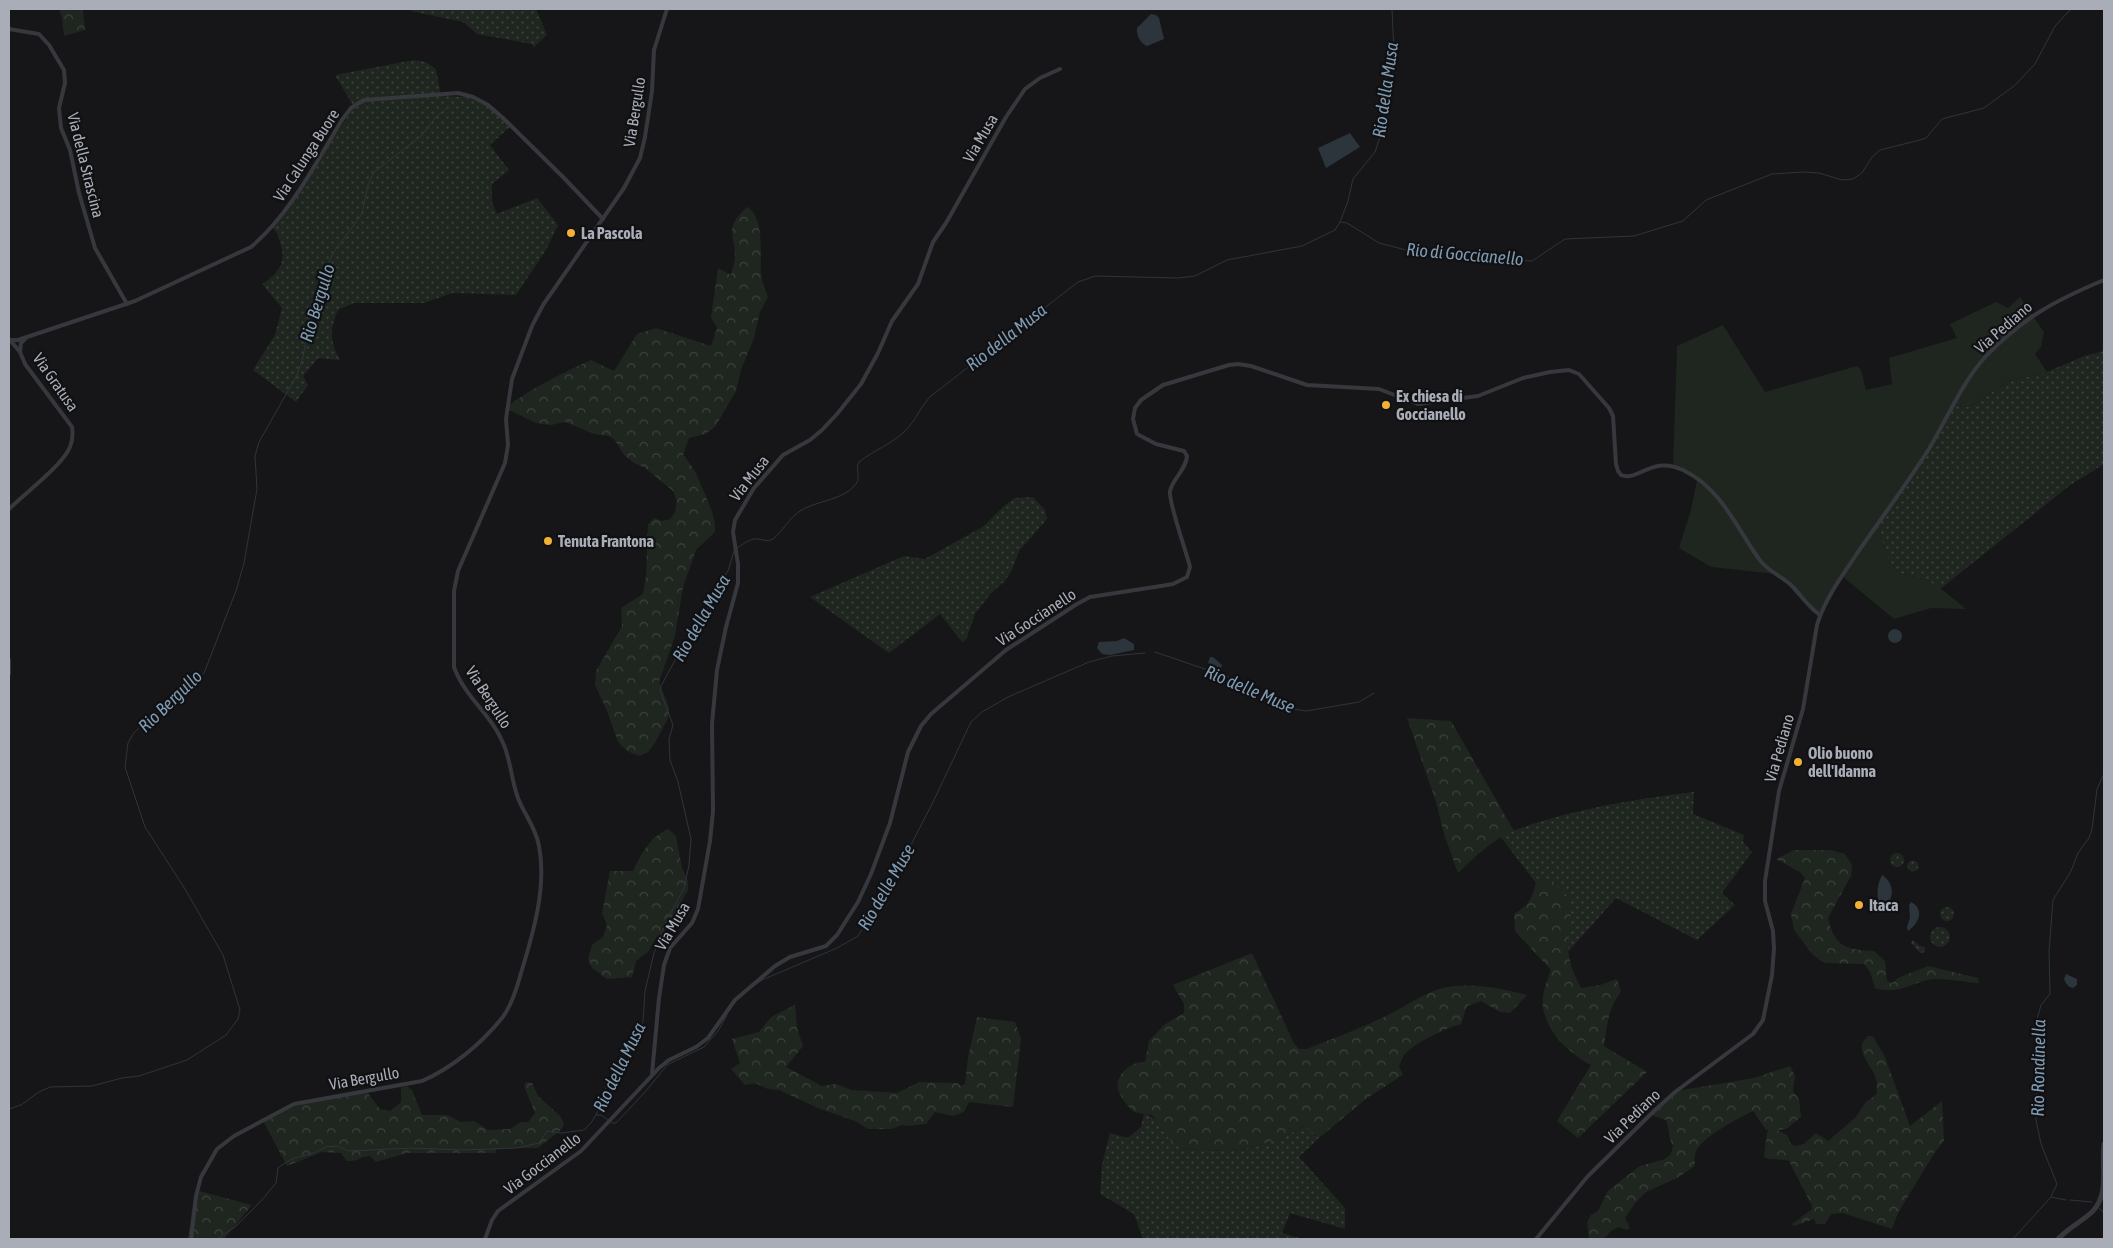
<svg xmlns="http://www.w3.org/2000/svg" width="2113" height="1248" font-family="'Asap Condensed',sans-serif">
<defs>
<pattern id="grass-dots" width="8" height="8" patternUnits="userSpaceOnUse" patternTransform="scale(1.25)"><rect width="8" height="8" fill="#1e261f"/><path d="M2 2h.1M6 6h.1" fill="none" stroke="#3c433d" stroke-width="1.8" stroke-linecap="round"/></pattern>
<pattern id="forest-crowns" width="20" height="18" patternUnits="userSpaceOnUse" patternTransform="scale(1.25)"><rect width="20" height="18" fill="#1e261f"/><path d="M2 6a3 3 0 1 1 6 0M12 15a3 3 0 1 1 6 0" fill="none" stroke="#3c433d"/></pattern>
</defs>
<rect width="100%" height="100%" fill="#161618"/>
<g fill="url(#grass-dots)">
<path d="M411,9H536L547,35L534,47L532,44L477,34L463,22L411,11Z"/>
<path d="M414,60L426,62L436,69L441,96L468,97L488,107L512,125L490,145L509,170L492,184V202L497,214L537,198L558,225L546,250L516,295L452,293L424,303H354L338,310C329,331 330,341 340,360L318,358L303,376L308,385L296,402L253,370L275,335L282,308L262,284C279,273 287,262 280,242C278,236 277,232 273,228L354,107L335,75Z"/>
<path d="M2104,351V464L2069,486L1940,589C1934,585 1926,579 1919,578C1912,576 1903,577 1897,571C1885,560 1883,539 1876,524C1904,486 1935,448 1954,404L1969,407L2009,381L2047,372L2084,356Z"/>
<path d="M1033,497L1045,510L1047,519L1019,551L1012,570L1005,581L991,593L975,614L966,640L962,642L940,614L889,653L810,597L904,556L925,559L984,526L1005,505L1015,498Z"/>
<path d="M1694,792L1693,814L1744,835L1743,842L1752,852L1722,893L1735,905L1697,940L1616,898L1566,954L1550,880L1536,883L1500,836C1557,812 1633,799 1694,792Z"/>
<circle cx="1897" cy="860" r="7"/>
<circle cx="1913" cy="866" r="5.5"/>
<circle cx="1947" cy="914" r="7"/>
<circle cx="1940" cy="937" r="10"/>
<path d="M1913,940L1920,946L1925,947V952L1920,953L1911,943Z"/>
<path d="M1144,1114C1161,1117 1165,1139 1180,1147C1186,1150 1196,1150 1202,1150C1240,1153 1272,1144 1305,1126L1319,1138L1299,1157L1345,1208V1229L1290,1213L1282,1233L1303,1239H1143L1134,1214L1100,1194L1102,1165L1110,1133L1128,1138L1141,1127Z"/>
</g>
<g fill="url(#forest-crowns)">
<path d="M59,9H83L85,30L64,36L62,18Z"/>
<path d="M747,207C765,216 760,257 761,274C762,282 765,289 768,297L760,312L754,338L741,370L736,391L715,427L705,434L689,438L683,455C696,470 697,476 705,494C710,508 716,517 715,532L696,550L683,587L675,636L659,682L669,707V716L655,743L648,752L639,756L627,751L618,742L607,711L595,685L596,671L622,626L621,608L643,594L646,576L648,524L654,518L662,521L670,519L675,512L677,501L673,491L645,468L634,463L624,455L614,439L609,436L594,434L565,422L551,425L536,423L505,408C532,388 560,374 591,360L614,371L637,334L656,328L711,346L717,328L711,317L718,268L731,275C732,269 735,262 735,256C734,228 724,230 747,207Z"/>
<path d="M1407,718L1451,721L1514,831C1491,840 1475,857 1458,873L1445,837L1435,799Z"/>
<path d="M668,829L676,836L682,868L688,881V890L667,928L656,938L648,952L636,961L632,977L607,979L592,968L588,959L592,945L603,937L607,925L602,913L610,871H633C641,854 650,837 668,829Z"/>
<path d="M1794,850H1831L1845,854L1852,865L1851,876L1828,918C1834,947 1847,950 1874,951L1885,961L1887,981L1892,983L1898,978L1928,966L1978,978L1979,983C1965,982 1950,979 1936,979C1912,980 1902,996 1875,988L1870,972L1864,964L1825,963L1813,955L1794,930L1791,914L1805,878L1800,872L1776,859Z"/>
<path d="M1550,880L1570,898L1569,911L1571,915C1566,947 1566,959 1581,988L1600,985L1617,979L1621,992C1608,1008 1607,1026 1604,1046L1647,1072L1578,1138L1557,1121L1591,1065C1569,1053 1548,1034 1543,1008C1541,995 1547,981 1551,970L1515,931L1514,914C1528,906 1532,899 1536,883Z"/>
<path d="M1252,953L1294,1043L1299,1049H1307C1334,1038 1362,1028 1388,1015C1406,1006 1424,993 1443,988C1469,982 1501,988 1527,995L1510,1013L1500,1012L1481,1001L1467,1006L1461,1024C1446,1028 1414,1043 1404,1055C1402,1058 1401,1063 1399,1066L1403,1075L1367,1098L1319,1138L1305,1126C1272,1144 1240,1153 1202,1150C1195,1150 1186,1150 1179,1147C1167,1141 1160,1125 1152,1115C1147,1114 1137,1114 1133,1111C1128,1107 1119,1095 1118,1089C1115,1074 1132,1061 1145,1062L1149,1041L1164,1025L1184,1013V1004L1173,985Z"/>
<path d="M795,1005L797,1028L803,1046L786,1067L822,1086L836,1084L852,1090L897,1093L919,1082L957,1083L961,1086L965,1084L968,1057L977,1017L1015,1022L1021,1039L1013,1107L969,1102L964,1112L953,1116L935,1112L926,1124L907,1126L902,1125L891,1129H868L855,1121L818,1108L779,1090L768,1089L755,1083L745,1085L731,1069L740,1063L732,1039L759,1032L771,1017Z"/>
<path d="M1868,1036H1873L1885,1057L1910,1126L1942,1101L1944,1141L1935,1152L1898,1213L1892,1229L1843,1213L1831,1214L1825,1224H1816L1814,1219L1794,1226L1792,1224L1812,1209V1206L1789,1161C1780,1158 1772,1161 1764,1157L1767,1132L1769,1130H1766L1753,1111C1739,1118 1699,1138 1695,1154C1694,1157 1695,1162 1695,1166L1677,1178L1646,1192L1635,1203L1625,1218L1630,1228L1627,1230L1618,1227L1611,1231L1604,1239H1589L1587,1222L1591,1215L1598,1211L1608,1191L1619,1182L1640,1166L1665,1159L1671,1154L1673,1146C1668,1138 1670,1129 1666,1120L1651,1115L1676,1091L1754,1078L1790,1066L1795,1076L1793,1091L1799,1099L1801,1117L1786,1129L1777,1130L1787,1135L1791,1144L1794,1146L1804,1144L1816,1133L1828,1141L1856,1117L1865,1103L1877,1094C1876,1090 1877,1086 1877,1082C1874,1066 1851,1050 1868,1036Z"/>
<path d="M526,1082L532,1083L538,1096L560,1116L564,1123L562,1129L538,1148H497L495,1153H407L376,1162L370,1156C361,1156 357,1162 347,1161L341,1153L322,1152L287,1166L263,1121L295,1106L366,1091L380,1109L390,1111L401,1102V1088L407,1086L412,1090L422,1115H447L461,1122L474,1121L488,1130L510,1129L521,1122H528L535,1113L524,1086Z"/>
<path d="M199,1191L252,1205L224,1239H188L192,1210Z"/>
</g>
<path fill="#1e261f" d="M2020,297L2044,332L2041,347L2035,354L2047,372L2009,381L1969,407L1954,404C1935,448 1904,486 1877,524C1883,539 1885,557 1896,570C1903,578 1913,575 1921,578C1938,584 1952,598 1966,609L1931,608L1894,619L1842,576L1820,614L1777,574L1711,567L1679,548L1691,510L1697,480L1673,467L1677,346L1723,325L1765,392L1857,366L1861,370L1866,390L1892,384L1889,358L1957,338L1950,324L1996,302L2008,308Z"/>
<g fill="#2c353c">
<path d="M1151,14L1156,15L1159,18L1164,39L1147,46C1140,43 1136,35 1137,28Z"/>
<path d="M1350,133L1360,147L1326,168L1318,148Z"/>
<circle cx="1895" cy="636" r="7"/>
<path d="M1124,638L1134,644V650L1110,655L1102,654L1097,648L1099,642L1117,641Z"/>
<path d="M1210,657H1213L1222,665L1221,670L1208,663Z"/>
<path d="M1882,875C1895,883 1895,901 1882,908C1875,900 1877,884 1882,875Z"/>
<path d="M1911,902C1925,909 1919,924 1908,931L1907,927L1910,918L1909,905Z"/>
<path d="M2066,974L2077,979V985L2073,988C2068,987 2066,984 2064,979Z"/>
</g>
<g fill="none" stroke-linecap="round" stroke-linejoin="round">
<g stroke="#2c353c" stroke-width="1">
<path d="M1340,222L1347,223L1379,243L1402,249L1417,252H1463L1506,260L1532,261L1565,239L1634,236L1683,221L1706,200L1772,174L1804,172L1819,173L1842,180L1853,179L1862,173L1872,157L1880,150L1920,140L1926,138L1942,119L1984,108L2014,86L2035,64L2055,26L2071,9"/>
<path d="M737,548C742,545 748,540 754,539C761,538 767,543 773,539C783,531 789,518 800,511C817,500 843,501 856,484C861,477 855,469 859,462C874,450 892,444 905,431C916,420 921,406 931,396L1078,282L1095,276L1178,278L1195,276L1227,260L1302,246L1335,230L1340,222L1348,201L1353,179L1375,152L1380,137V117L1385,83L1394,52L1392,9"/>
<path d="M1155,652L1240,681L1269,699L1293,709L1306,711L1359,702L1374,693"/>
<path d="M755,985L762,980L837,948L858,936L896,874L933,802L971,722L982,712L1008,697L1089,662L1112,656L1145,653"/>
<path d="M9,1109L21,1105L39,1092L50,1087L92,1086L122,1078L139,1076L187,1060L226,1035L238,1019L240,1010L223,955L185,889L145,827L125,767L128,743L133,734L147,720L186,690L204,673L236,591L244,563L257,489L255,456L259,442L297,375L303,357L310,317L327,282L329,262L333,253L362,214L368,185L374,172L421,136L436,117L448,107"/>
<path d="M596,1115H601L608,1120"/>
<path d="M611,1123H616L646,1091L667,1065L704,1047L718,1031L727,1015"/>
<path d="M2051,1197L2066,1200"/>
<path d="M2070,1200L2092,1202"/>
<path d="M2098,1207L2104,1213"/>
<path d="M217,1239L235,1227L261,1201L276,1183L278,1168L282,1165L292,1159L316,1152L326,1147L337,1146L349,1151L412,1148L463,1150L517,1148L539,1143L547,1131L561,1133L584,1130L591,1123L598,1111L609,1079L643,1022L645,991L654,953L666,922L684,888L689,865L691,839L678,782L670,760L669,739L673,725L660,690L661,686L686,640L701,621L720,582L728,571L734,551"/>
<path d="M2013,1239L2051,1197L2057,1184L2041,1144L2036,1120L2038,1062L2037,1019L2041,1005L2050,994L2049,951L2053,900L2071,871L2078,853L2089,838L2092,829L2097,789L2104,774"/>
</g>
<g stroke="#37383d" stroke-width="4">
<path d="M9,29L39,34L49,45L64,70L65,83L59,108L61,128L70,150L79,193L95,248L127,304"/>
<path d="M9,340H18L135,301L251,247C290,214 315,164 342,120L351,108L364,100L458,93L473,97L488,105L503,118L563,177L603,219"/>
<path d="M10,340L20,352"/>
<path d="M9,509C25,493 62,466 70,447C73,440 73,434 72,427L25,364L20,352L21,343L26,338"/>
<path d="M9,660V674"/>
<path d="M652,1074L659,998L664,965L670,948L692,923L698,909L710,841L713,811L712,724L717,670L726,627L738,583V564L733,532L735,520L754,488L783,455L810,440L822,430L837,414L861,384L878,353L892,321L918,284L933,242L946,223L1006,117L1025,89L1040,78L1060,69"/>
<path d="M191,1239L196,1196L201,1177L217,1149L234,1136L294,1104L422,1081C452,1068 481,1044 502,1018C512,1005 517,988 521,973C533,934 547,887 539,846C536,828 524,814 518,798C511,780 511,760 503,743C491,714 464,696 454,667V591L458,571L505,463L508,445L506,419L512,379L532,326L543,305L624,188L640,158L645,137L652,91L654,50L667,9"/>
<path d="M485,1239L492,1220L498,1211L581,1151L659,1068L669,1060L696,1047L708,1038L735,1000L775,966L790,957L826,946L837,935L858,902L871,874L890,823L908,752L921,726L931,714L1006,650L1077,604L1090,597L1161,586L1173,584L1187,577L1190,567C1187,554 1168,501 1170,491C1173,478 1186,470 1187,456L1184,451L1156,444L1137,434L1133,419L1135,408L1141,400L1163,385L1229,365L1238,364L1251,366L1307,385L1379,389L1418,404L1478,396L1523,378L1550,372L1569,370L1579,374L1609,408L1613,416L1616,464L1618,471L1621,475C1639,482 1651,455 1683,470C1721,488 1736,527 1759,559C1767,571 1780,575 1791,585C1801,595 1808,607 1820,615"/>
<path d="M1536,1239L1588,1176L1653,1112L1675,1092L1753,1034L1763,1020L1772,975L1774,949L1773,931L1765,901V881L1779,791L1803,709L1817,625C1825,598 1843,575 1858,552C1881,519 1905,486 1927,452C1947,420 1961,383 1987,355C2024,317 2056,300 2104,280"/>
</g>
<path stroke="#37383d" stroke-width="5" d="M2058,1239C2068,1228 2081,1222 2092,1212C2110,1194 2101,1167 2104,1144"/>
</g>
<g fill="#f2b134" stroke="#111113" stroke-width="2">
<circle cx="571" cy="233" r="5"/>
<circle cx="1386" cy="405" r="5"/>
<circle cx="548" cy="541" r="5"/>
<circle cx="1798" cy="762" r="5"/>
<circle cx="1859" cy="905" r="5"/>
</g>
<g text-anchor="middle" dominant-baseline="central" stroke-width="4.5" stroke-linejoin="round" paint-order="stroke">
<g font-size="16" fill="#a8adb8" stroke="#111113">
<text transform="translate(634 112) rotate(-81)">Via Bergullo</text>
<text transform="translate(980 138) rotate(-60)">Via Musa</text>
<text transform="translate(306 155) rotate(-57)">Via Calunga Buore</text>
<text transform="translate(86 165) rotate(76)">Via della Strascina</text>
<text transform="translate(2003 327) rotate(-41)">Via Pediano</text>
<text transform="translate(56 382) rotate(55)">Via Gratusa</text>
<text transform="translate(749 478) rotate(-52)">Via Musa</text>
<text transform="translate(1036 617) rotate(-33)">Via Goccianello</text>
<text transform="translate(489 697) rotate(57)">Via Bergullo</text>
<text transform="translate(1779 748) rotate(-74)">Via Pediano</text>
<text transform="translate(672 926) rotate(-60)">Via Musa</text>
<text transform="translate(364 1078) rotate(-10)">Via Bergullo</text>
<text transform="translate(1632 1116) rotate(-44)">Via Pediano</text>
<text transform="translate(542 1163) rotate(-37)">Via Goccianello</text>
</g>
<g font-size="16" font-weight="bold" fill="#a8adb8" stroke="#111113" text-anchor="start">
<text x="581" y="233">La Pascola</text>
<text x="1396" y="396">Ex chiesa di<tspan x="1396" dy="18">Goccianello</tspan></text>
<text x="558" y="541">Tenuta Frantona</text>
<text x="1808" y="753">Olio buono<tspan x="1808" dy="18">dell'Idanna</tspan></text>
<text x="1869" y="905">Itaca</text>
</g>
<g font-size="18" font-style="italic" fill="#7f9bb3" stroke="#111113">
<text transform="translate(1385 90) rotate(-82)">Rio della Musa</text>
<text transform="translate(1465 254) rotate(5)">Rio di Goccianello</text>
<text transform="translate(317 303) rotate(-73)">Rio Bergullo</text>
<text transform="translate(1006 337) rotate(-38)">Rio della Musa</text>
<text transform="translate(701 618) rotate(-60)">Rio della Musa</text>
<text transform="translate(1250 689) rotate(23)">Rio delle Muse</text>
<text transform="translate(170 701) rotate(-44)">Rio Bergullo</text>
<text transform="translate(886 887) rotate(-60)">Rio delle Muse</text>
<text transform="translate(619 1067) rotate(-64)">Rio della Musa</text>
<text transform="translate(2038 1068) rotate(-89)">Rio Rondinella</text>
</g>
</g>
<rect width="2113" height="1248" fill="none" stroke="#a8adb8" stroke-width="20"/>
</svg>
